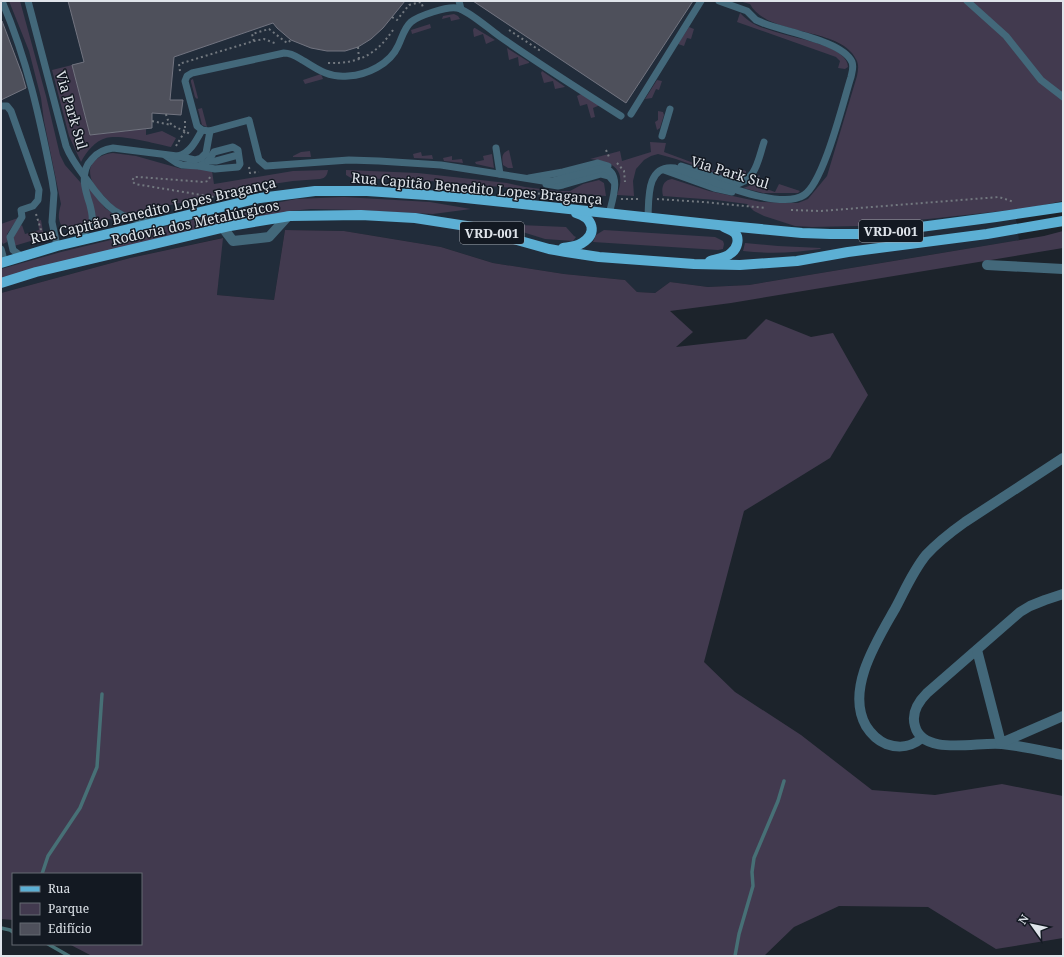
<svg xmlns="http://www.w3.org/2000/svg" width="1064" height="957" font-family="'Noto Serif',serif">
<rect width="100%" height="100%" fill="#1c232b"/>
<path fill="#212c3a" d="M1,1H749L764,18L774,22L830,39L846,47L1013,198L1019,240L749,285L708,287L670,282L655,293L637,292L625,280L564,274L493,263L441,247L344,231L285,230L274,300L217,295L222,238L130,258L1,293Z"/>
<g fill="#423a4f">
<path d="M9,1H20L46,96L60,155L65,165L81,183L90,214L89,221L87,224L65,230C57,222 58,214 61,204L44,121L41,98L29,51Z"/>
<path d="M739,1H1063V201L1029,208L938,218L858,226L812,227L795,226L764,216L754,211L747,204L716,200L663,196C661,188 663,180 672,179L709,191L761,202L798,203L808,199L827,176L857,76C858,71 859,66 857,61C843,26 767,37 750,4Z"/>
<path d="M740,13C745,18 751,23 758,26C768,30 779,33 790,36C805,40 848,48 848,67L845,69L838,68L840,61L836,57L737,22Z"/>
<path d="M454,14L458,16L460,19L451,21L450,17L442,19L443,16Z"/>
<path d="M430,24L431,28L412,34L411,30Z"/>
<path d="M689,27L694,29L691,39L687,38L684,46L678,44Z"/>
<path d="M474,28H475L495,40L486,44L483,34L474,37L473,30Z"/>
<path d="M507,48L529,62V63L519,66L518,57L509,60Z"/>
<path d="M72,65L90,135L146,129V135L162,131L176,138L171,147C155,144 122,134 106,138C95,141 86,152 81,162L69,136L52,70Z"/>
<path d="M542,71L564,86L565,87L555,89L553,81L544,83L541,73Z"/>
<path d="M321,74L323,79L305,84L303,80Z"/>
<path d="M193,79L198,98L197,99L195,97L191,82V80Z"/>
<path d="M657,80L662,81L659,90L656,89L652,98L645,99Z"/>
<path d="M581,94L600,105L593,108L595,117L591,118L587,104L580,106L577,96Z"/>
<path d="M202,108L207,127L202,125L198,109Z"/>
<path d="M658,111L663,112L664,115L660,128L657,130L655,122L658,120Z"/>
<path d="M650,142L666,143L664,152L734,178L738,168L746,171V175L742,178L735,180L676,159L658,154L651,156L644,160L636,169L633,181L634,196L617,195C627,170 614,162 590,159L620,151L622,161L651,152Z"/>
<path d="M509,150L513,168H508L503,165C502,158 501,153 509,150Z"/>
<path d="M310,151L311,157H293V156L301,152Z"/>
<path d="M421,152L422,156L432,155L433,159L414,158L413,154Z"/>
<path d="M113,153L136,156L182,169L197,168L212,171L214,184L293,171L328,170C327,175 326,178 320,179L293,181L259,186L128,214C116,210 109,202 101,193C98,190 95,186 93,183C84,165 97,155 113,153Z"/>
<path d="M492,154L494,168L476,164L475,162L484,160L483,156Z"/>
<path d="M452,156V160L462,159L463,163L444,161L443,158Z"/>
<path d="M346,170L418,173L507,183L525,187L557,191H570L583,184L599,180L604,183L606,196L418,180L351,178L346,175Z"/>
<path d="M759,175L760,176L756,185L775,192L779,184L800,191L798,193H763L743,188L749,186Z"/>
<path d="M88,185L105,208L118,217L93,223Z"/>
<path d="M344,197L430,202L471,209L433,214L357,210L311,209L290,211L1,278V269L61,252L209,216L296,199Z"/>
<path d="M18,218L7,234V242L3,244L1,240V224Z"/>
<path d="M41,220L44,237L14,246C10,237 15,230 22,225L25,234L39,230L38,221Z"/>
<path d="M497,224L566,227L574,236L576,237L573,241L545,239Z"/>
<path d="M285,230L344,231L441,247L493,263L564,274L625,280L637,292L655,293L670,282L708,287L749,285L1044,236L1063,231V248L731,303L670,311L693,332L676,347L746,339L766,319L811,337L833,333L868,395L830,458L744,511L704,662L735,692L801,735L872,790L935,795L1002,784L1063,796V938L996,949L928,907L839,906L794,927L764,956H92L69,944H141V874H13V920L1,919V293L130,258L223,238L217,295L274,300Z"/>
<path d="M604,230L715,237L723,241L724,244L723,249L718,250L593,242L596,235Z"/>
<path d="M745,243L778,246L821,248L820,249C794,253 769,254 743,251Z"/>
</g>
<g fill="none" stroke-linecap="round" stroke-linejoin="round">
<g stroke="#477076" stroke-width="3.5">
<path d="M42,874L48,856L80,808L97,767L102,694"/>
<path d="M1,928L10,930L13,932"/>
<path d="M48,944L69,956"/>
<path d="M735,956L739,934L753,886L752,872L754,858L778,801L784,781"/>
</g>
</g>
<g fill="#4e505b" stroke="#727480">
<path d="M68,1H405L383,28L371,39L358,47L345,51H327L311,48L291,40L277,28L273,23L174,57L170,100H183L181,115L152,113V128L90,135L72,65L84,62Z"/>
<path d="M473,1H693L626,103Z"/>
<path d="M2,21L22,74L26,88L1,100Z"/>
</g>
<g fill="none" stroke-linecap="round" stroke-linejoin="round">
<g stroke="#72787f" stroke-width="2" stroke-dasharray="2 3" stroke-linecap="butt">
<path d="M392,17L397,20L409,5L421,2L423,7"/>
<path d="M509,30L542,52"/>
<path d="M254,41L252,34L269,29L287,43L291,40"/>
<path d="M358,47L359,59"/>
<path d="M328,63C358,64 376,55 393,30"/>
<path d="M180,71L179,64L254,41L264,39L277,44"/>
<path d="M166,114C168,125 175,127 185,131V121"/>
<path d="M152,121L171,125"/>
<path d="M176,146L185,131L190,134"/>
<path d="M606,150L609,157"/>
<path d="M617,163L624,171L625,182"/>
<path d="M249,167L250,173L259,172"/>
<path d="M210,177L208,181L204,182L138,177H134L132,181L135,184L214,197"/>
<path d="M523,192L543,194"/>
<path d="M563,196L603,198"/>
<path d="M621,199H641"/>
<path d="M657,199L703,202L766,208"/>
<path d="M791,210L821,211L999,197L1014,202"/>
<path d="M36,214L41,230L42,241"/>
</g>
<g stroke="#43687a" stroke-width="7">
<path d="M2,1C27,59 40,119 52,180L54,193L52,222L57,246"/>
<path d="M28,1L66,146C71,159 79,169 87,180C105,206 119,221 153,221"/>
<path d="M459,1L461,9"/>
<path d="M967,1L1006,36L1041,80L1063,97"/>
<path d="M1,106H7L11,111L39,190L38,200L33,206L21,210L22,217L10,237L13,250L21,256"/>
<path d="M631,114L701,1"/>
<path d="M662,136L670,109"/>
<path d="M496,148L500,174"/>
<path d="M165,155L177,163L182,165L199,166L215,169L238,167L240,164L238,150L233,147L214,152L208,161L199,166"/>
<path d="M178,156C190,153 196,141 202,130"/>
<path d="M208,161H216L238,155"/>
<path d="M681,166L737,184"/>
<path d="M664,170L714,188L732,192"/>
<path d="M529,178L563,172L598,163L608,166"/>
<path d="M546,184L558,186L563,185L601,174L609,176L614,182"/>
<path d="M733,185C756,182 758,160 764,142"/>
<path d="M609,214C612,201 623,172 603,168L553,181H543L441,165L379,161L349,160L266,166L259,160L249,120L209,131L202,130L197,126L185,81L187,76L192,73L284,53C292,53 297,57 304,61C318,70 330,78 348,76C367,75 390,64 398,46C402,38 404,28 411,22C418,16 447,6 457,8C468,10 489,29 499,36C539,64 580,90 621,116"/>
<path d="M648,217C649,199 646,164 675,168C703,177 779,212 804,195C824,182 843,102 851,77C852,72 854,67 852,62C843,41 785,32 763,23L756,20L747,11L719,1"/>
<path d="M74,242C80,236 89,229 92,221C93,215 91,210 90,205C85,190 79,172 92,159C97,153 105,149 113,148L177,156L195,160L201,158L206,153L210,131"/>
<path d="M1,249L3,256L1,260"/>
</g>
<g stroke="#43687a" stroke-width="10">
<path d="M223,228L233,241L269,237L288,216"/>
<path d="M987,265L1063,269"/>
<path d="M1063,594L1045,600L1030,606L1020,612L927,693C918,702 911,713 915,726C923,757 979,741 1002,744C1022,746 1043,751 1063,755"/>
<path d="M977,650L1001,743L1063,716"/>
<path d="M922,738C911,747 900,749 886,744C877,740 871,734 866,726C845,689 878,639 896,607C905,590 913,571 926,555C938,542 951,532 965,522L1063,458"/>
</g>
<g stroke="#5cafd4" stroke-width="10">
<path d="M563,248C570,247 576,247 582,243C598,233 593,218 576,213"/>
<path d="M710,261C717,259 726,258 731,253C737,249 740,239 735,233C732,230 728,229 724,227"/>
<path d="M1,263L57,246L260,198L315,191H367L456,197L718,225L802,233L830,234H861L890,231L996,217L1063,207"/>
<path d="M1,283L36,272L230,226L290,216L361,215L415,218L473,227L517,240L549,249L566,252L599,257L694,264L740,265L797,261L848,252L987,234L1063,221"/>
</g>
</g>
<g text-anchor="middle" dominant-baseline="central" stroke-width="3" stroke-linejoin="round" paint-order="stroke">
<g fill="#131922" stroke="#a2a7ae" stroke-width="1">
<rect x="859" y="220" width="64" height="22" rx="3"/>
<rect x="460" y="222" width="64" height="22" rx="3"/>
</g>
<g font-size="13" font-weight="bold" fill="#dfe4ea">
<text x="891" y="231">VRD-001</text>
<text x="492" y="233">VRD-001</text>
</g>
<g font-size="14" fill="#dfe4ea" stroke="#131922">
<text transform="translate(72 110) rotate(74)">Via Park Sul</text>
<text transform="translate(730 172) rotate(17)">Via Park Sul</text>
<text transform="translate(477 188) rotate(5)">Rua Capitão Benedito Lopes Bragança</text>
<text transform="translate(153 210) rotate(-13)">Rua Capitão Benedito Lopes Bragança</text>
<text transform="translate(195 222) rotate(-12)">Rodovia dos Metalúrgicos</text>
</g>
</g>
<rect width="1064" height="957" fill="none" stroke="#dfe4ea" stroke-width="4"/>
<rect x="12" y="873" width="130" height="72" fill="#131922" stroke="#656a72"/>
<rect x="20" y="886" width="20" height="6" fill="#5cafd4" stroke="#656a72"/>
<text x="48" y="893" font-size="12" fill="#dfe4ea">Rua</text>
<rect x="20" y="903" width="20" height="12" fill="#423a4f" stroke="#656a72"/>
<text x="48" y="913" font-size="12" fill="#dfe4ea">Parque</text>
<rect x="20" y="923" width="20" height="12" fill="#4e505b" stroke="#656a72"/>
<text x="48" y="933" font-size="12" fill="#dfe4ea">Edifício</text>
<g transform="translate(1032 925) rotate(303)" stroke="#131922" stroke-width="3" paint-order="stroke">
<path d="M0-3L7 15L0 10L-7 15Z" fill="#dfe4ea"/>
<text y="-6" font-size="11" font-weight="bold" text-anchor="middle" fill="#dfe4ea">N</text>
</g>
</svg>
